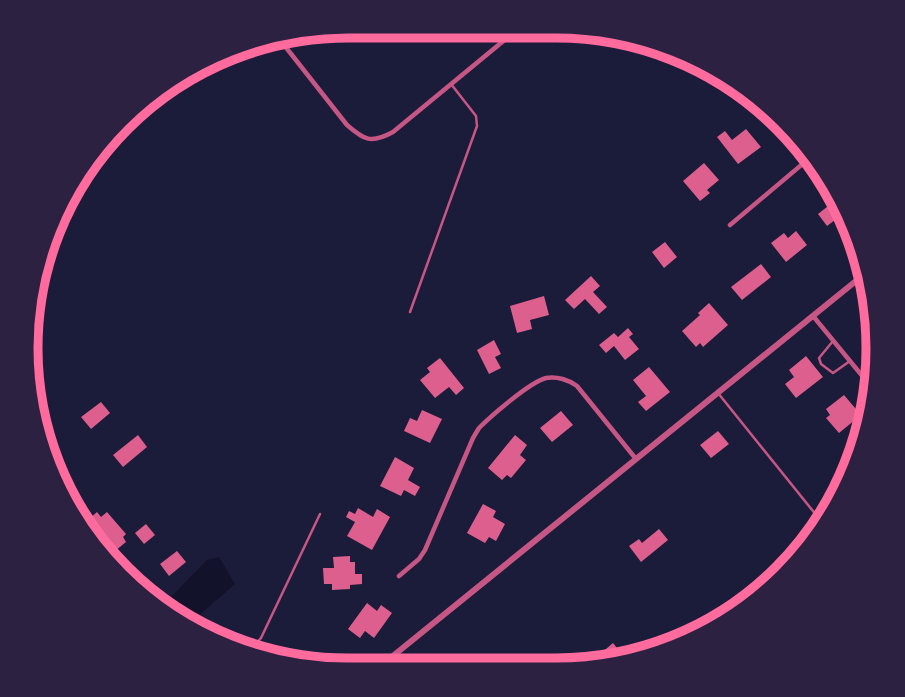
<svg xmlns="http://www.w3.org/2000/svg" width="905" height="697" font-family="Raleway,sans-serif">
<rect width="100%" height="100%" fill="#1b1b3a"/>
<path fill="#12122b" d="M219,557L235,584L189,624L171,617L164,604L207,560Z"/>
<g fill="#dd5f8e">
<path d="M746,129L761,147L738,164L717,137L725,131L732,140Z"/>
<path d="M704,163L719,180L707,190L710,193L700,201L683,181Z"/>
<path d="M837,199L843,214L827,226L818,214Z"/>
<path d="M796,231L807,245L786,262L771,243L784,233L788,238Z"/>
<path d="M665,242L677,257L664,268L652,252Z"/>
<path d="M761,264L771,277L742,300L731,287Z"/>
<path d="M591,276L600,286L593,292L607,307L599,314L585,299L574,309L565,300Z"/>
<path d="M544,296L549,315L530,320L532,329L517,333L510,306Z"/>
<path d="M709,303L728,325L703,347L700,343L696,347L682,331L700,315L698,313Z"/>
<path d="M628,328L633,334L629,337L639,349L625,360L614,346L606,353L599,345L614,333L618,337Z"/>
<path d="M494,340L501,354L495,357L501,368L489,374L477,350Z"/>
<path d="M806,356L823,377L796,398L785,384L794,377L789,370Z"/>
<path d="M440,358L464,388L456,395L449,387L435,398L420,380L430,372L427,368Z"/>
<path d="M649,367L670,392L646,411L638,402L646,396L633,380Z"/>
<path d="M844,395L861,415L839,433L826,418L830,415L826,409Z"/>
<path d="M101,402L110,413L91,429L81,417Z"/>
<path d="M422,410L442,419L430,443L404,431L410,418L417,421Z"/>
<path d="M561,411L573,425L552,442L540,428Z"/>
<path d="M718,431L729,444L711,458L700,445Z"/>
<path d="M138,435L147,447L123,467L113,455Z"/>
<path d="M515,435L527,445L520,455L526,460L511,478L507,475L502,480L488,468Z"/>
<path d="M395,457L414,468L408,480L420,487L415,496L404,490L401,496L380,486Z"/>
<path d="M483,504L496,511L493,517L505,524L496,541L489,537L485,543L467,533Z"/>
<path d="M358,508L373,517L377,509L390,517L372,550L347,536L355,522L346,517L349,511L355,514Z"/>
<path d="M97,512L101,517L107,512L126,534L123,537L126,542L115,551L106,540L101,545L86,527L91,523L88,520Z"/>
<path d="M146,524L155,535L144,544L135,533Z"/>
<path d="M659,529L668,540L641,562L629,546L639,539L642,543Z"/>
<path d="M177,551L186,562L169,576L160,564Z"/>
<path d="M350,556V562H355V574H362V584L350,585V589L332,590V584H324L323,568H334L333,557Z"/>
<path d="M367,603L377,611L381,605L392,613L374,638L365,631L360,638L348,629Z"/>
<path d="M613,643L621,653L606,665L588,668L586,666Z"/>
</g>
<g fill="none" stroke-linecap="round" stroke-linejoin="round">
<g stroke="#c65784" stroke-width="2.5">
<path d="M410,312L477,126L476,116L451,84"/>
<path d="M833,341L819,358L821,364L833,373L850,361"/>
<path d="M718,393L825,526"/>
<path d="M252,648L261,638L320,514"/>
</g>
<g stroke="#c65784" stroke-width="4.5">
<path d="M277,36L347,125C364,140 371,144 393,132L513,33"/>
<path d="M114,129L187,69"/>
<path d="M730,225L812,156"/>
<path d="M813,316L873,389"/>
<path d="M399,576L419,559L425,550L473,438L479,428C491,416 530,382 546,378C557,376 569,380 577,386L636,459"/>
</g>
<path stroke="#c65784" stroke-width="6" d="M378,668L867,272"/>
</g>
<path d="M0 0H905V697H0ZM348 38H556A310 310 0 0 1 866 348V348A310 310 0 0 1 556 658H348A310 310 0 0 1 38 348V348A310 310 0 0 1 348 38Z" fill="#2d2142" fill-rule="evenodd"/>
<path fill="none" stroke="#ff6b9d" stroke-width="9" d="M348 38H556A310 310 0 0 1 866 348V348A310 310 0 0 1 556 658H348A310 310 0 0 1 38 348V348A310 310 0 0 1 348 38Z"/>
</svg>
